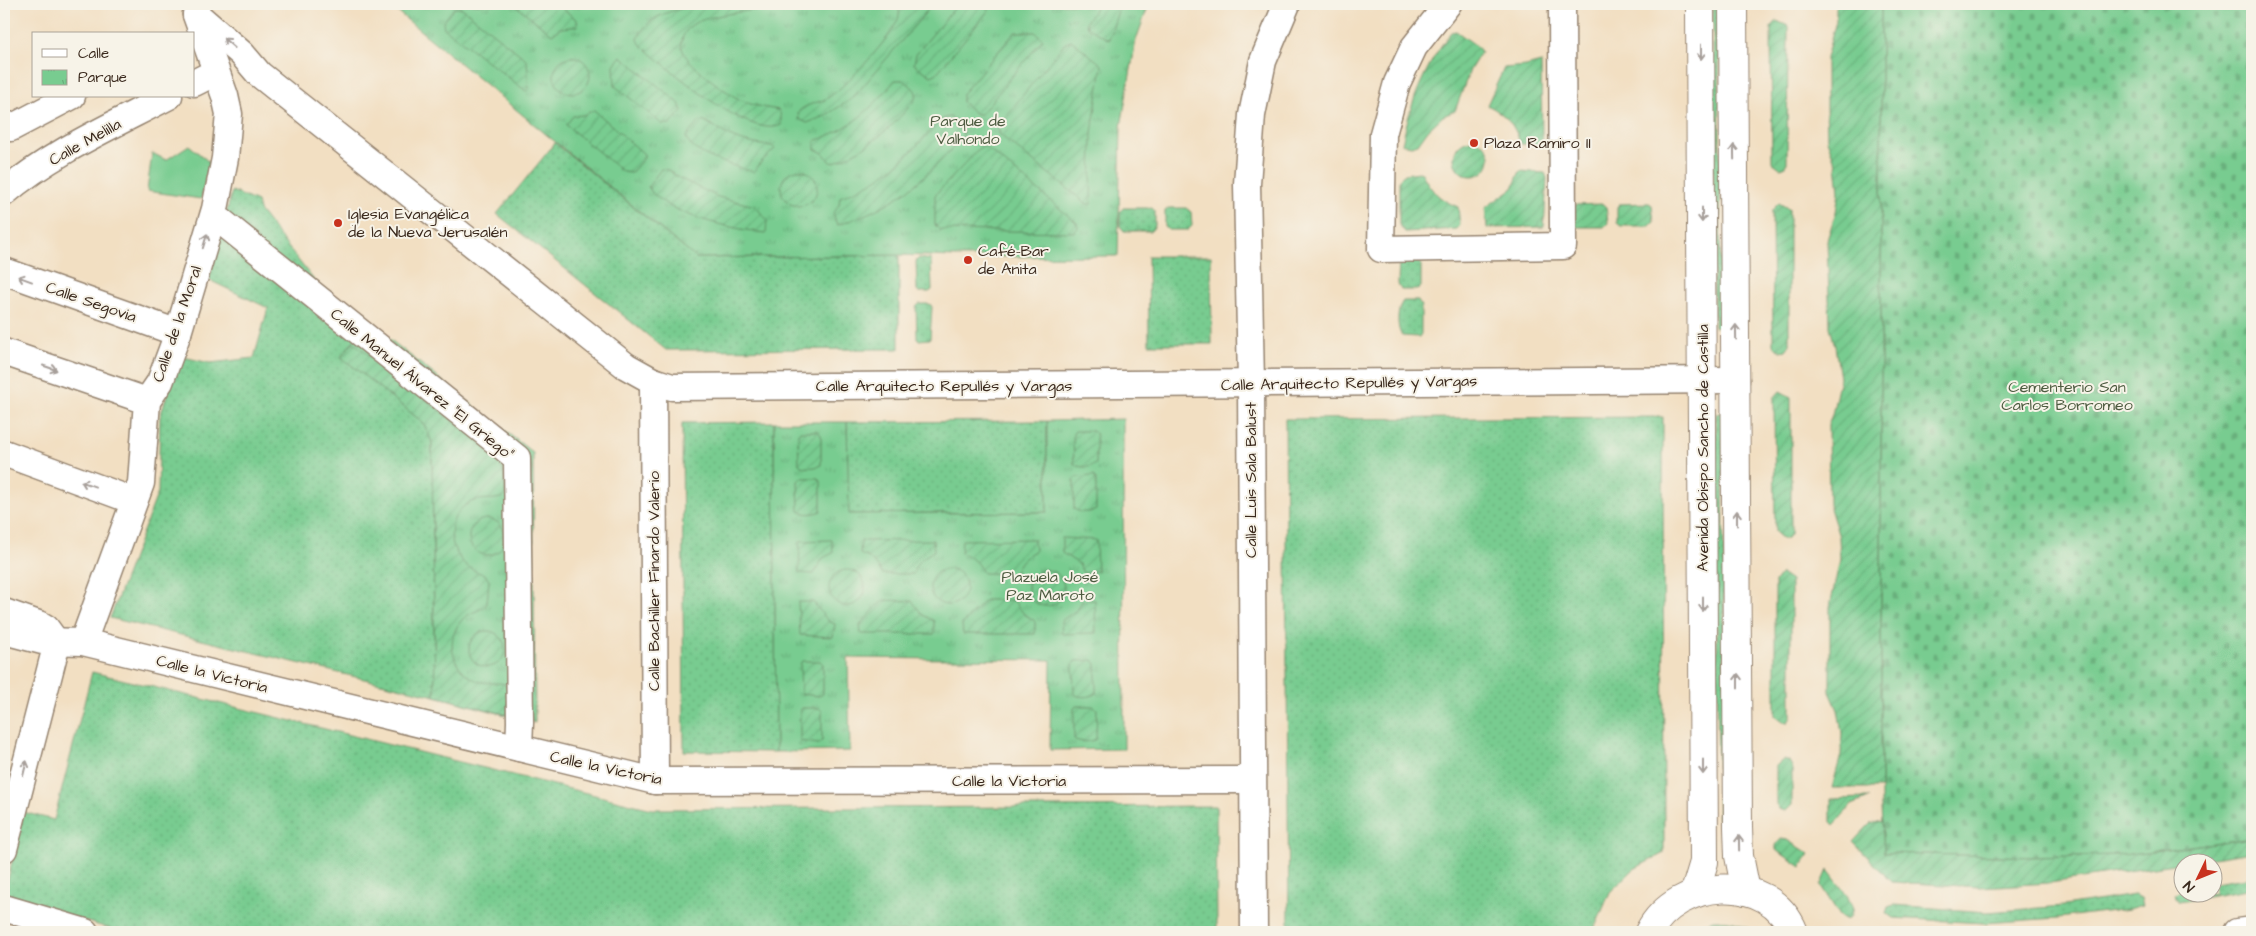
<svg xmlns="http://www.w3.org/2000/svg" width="2256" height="936" font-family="'Architects Daughter',sans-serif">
<defs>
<pattern id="grass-dots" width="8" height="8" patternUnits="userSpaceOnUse" patternTransform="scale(1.25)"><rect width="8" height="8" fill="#78cc90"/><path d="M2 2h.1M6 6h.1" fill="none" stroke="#69af7c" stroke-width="1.8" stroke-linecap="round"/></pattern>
<pattern id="cemetery-stones" width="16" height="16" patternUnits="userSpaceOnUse" patternTransform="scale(1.25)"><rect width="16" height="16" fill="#78cc90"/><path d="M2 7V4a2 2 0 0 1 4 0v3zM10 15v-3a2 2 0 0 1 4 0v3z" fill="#69af7c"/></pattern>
<pattern id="park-tufts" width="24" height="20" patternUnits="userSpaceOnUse" patternTransform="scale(1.25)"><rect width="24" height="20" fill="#78cc90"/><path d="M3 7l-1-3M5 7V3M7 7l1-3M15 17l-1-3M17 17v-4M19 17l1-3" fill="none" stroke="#69af7c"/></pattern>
<pattern id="garden-furrows" width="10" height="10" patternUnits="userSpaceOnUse" patternTransform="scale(1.25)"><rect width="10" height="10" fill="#78cc90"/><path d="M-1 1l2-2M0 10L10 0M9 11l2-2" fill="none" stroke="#69af7c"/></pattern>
</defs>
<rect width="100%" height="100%" fill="#f7f3e8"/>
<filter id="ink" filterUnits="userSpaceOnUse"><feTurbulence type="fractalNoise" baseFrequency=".02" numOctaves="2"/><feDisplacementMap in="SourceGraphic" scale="10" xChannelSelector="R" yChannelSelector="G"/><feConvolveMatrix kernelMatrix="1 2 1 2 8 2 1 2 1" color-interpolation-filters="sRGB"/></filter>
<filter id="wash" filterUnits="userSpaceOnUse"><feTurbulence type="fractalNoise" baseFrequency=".0096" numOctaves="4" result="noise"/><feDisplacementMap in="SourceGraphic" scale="20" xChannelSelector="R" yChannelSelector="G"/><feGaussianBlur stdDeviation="1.12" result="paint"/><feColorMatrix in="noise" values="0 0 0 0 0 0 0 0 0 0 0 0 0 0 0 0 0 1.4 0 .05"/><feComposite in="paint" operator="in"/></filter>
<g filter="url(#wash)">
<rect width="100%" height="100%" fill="#f2dfc2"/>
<g fill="url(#grass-dots)" stroke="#5a7b57">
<path d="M1713,4H1719L1721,326L1714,327Z"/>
<path d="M555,143L696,258L899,255V349L666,350L497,214Z"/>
<path d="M232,191L257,202L259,210L331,302L368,322L353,342L425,426L432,442L435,696L110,618L158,492L160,417L179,356L210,363L254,358L268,308L209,280Z"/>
<path d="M1123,208H1152L1155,211V226L1151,231H1124L1120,226V212Z"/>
<path d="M1169,208H1186L1191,212L1192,226L1188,230H1168L1165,227V211Z"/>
<path d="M1148,256H1211L1212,344H1149Z"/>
<path d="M919,258L931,260L932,290L929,292H918L917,290L916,261Z"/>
<path d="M1399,258L1421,259V287L1418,290H1401L1398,284Z"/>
<path d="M1403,301H1418L1421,306V334L1419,337L1402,336C1396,328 1397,308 1403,301Z"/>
<path d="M919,304H930L932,307L930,339L919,340L917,338L916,307Z"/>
<path d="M1723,412L1725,820H1718L1716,414Z"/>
<path d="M1663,417L1664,853L1634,869L1610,892L1593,932H1289L1285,419Z"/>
<path d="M1047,421V512L848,514L847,422Z"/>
<path d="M774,422L776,752L684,751L682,423Z"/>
<path d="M92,672L652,809L1216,806L1217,932H121L4,897L23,812L54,820Z"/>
<path d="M2252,877V889L2179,902L2174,895L2183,889L2184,894H2214V883Z"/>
<path d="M2134,895L2141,898L2143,905L2129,909L2058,918L1984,923L1893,918L1886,913L1888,907L1894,905L1987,912L2064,906Z"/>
</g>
<path fill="url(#cemetery-stones)" stroke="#5a7b57" d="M1881,4H2252V838L2123,855L2032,857L1884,853L1881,808Z"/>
<g fill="url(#park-tufts)" stroke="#5a7b57">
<path d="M388,4H1149L1136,40L1121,127L1118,256L956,257L899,255L696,258Z"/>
<path d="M368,322L533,453L535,723L435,696L432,442L425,426L420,420L341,357Z"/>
<path d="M1123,419L1124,749L1050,750L1051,660L848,658L850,751L776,752L774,422H847L849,514L1047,512V421Z"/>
</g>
<g fill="url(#garden-furrows)" stroke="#5a7b57">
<path d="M514,4H557L577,20L578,26L561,28L552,34Z"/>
<path d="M706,4H770L768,8C750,11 705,15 692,25C684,31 679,41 683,51C688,65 728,94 741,100C753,106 766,108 779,110L781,116V125C748,141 665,65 640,44L638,39C647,12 683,8 706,4Z"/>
<path d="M898,4H933L853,98L823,117L807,123L799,119L798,112C807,103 820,103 829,97C846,86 892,37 898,19C900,14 899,9 898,4Z"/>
<path d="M958,4H986L988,11L936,74L931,76L914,64L916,54Z"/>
<path d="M1099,4H1120L1109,40L1087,27L1086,22Z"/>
<path d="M1836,4H1881V788H1832L1841,755L1842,733L1838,710L1830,692V607L1840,559L1839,537L1829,505L1828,424L1832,415L1840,378L1835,346L1830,327L1827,240L1836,212L1839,192L1836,164L1827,140L1826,106V58L1836,21Z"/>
<path d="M454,8H462L527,60L529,90L526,91L444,28L443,22Z"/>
<path d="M1777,21L1788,26L1787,163L1784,167L1780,168L1772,162L1771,27Z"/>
<path d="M1456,31L1478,47L1481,52L1470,70L1455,111L1443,116L1428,130L1418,144L1411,146L1402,144C1410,103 1425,66 1451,32Z"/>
<path d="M1015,32H1035L1043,39L981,114H976L962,102V94Z"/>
<path d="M1071,40L1102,65L1092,133L1091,204H1087L1000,135L998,126L1064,44Z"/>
<path d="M621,56L679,103L682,111L670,124H662L615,86L614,65Z"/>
<circle cx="572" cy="75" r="18"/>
<path d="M1541,62L1542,140L1538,144H1520C1516,125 1504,113 1487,105L1504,68L1526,66Z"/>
<path d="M895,80H903C907,83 915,88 916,93C917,99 911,105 907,109C887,133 862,152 832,163L823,153L815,149V141C850,129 872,109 895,80Z"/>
<path d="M594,110L644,154V158L631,173L623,172L566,125L573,116L583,115Z"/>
<path d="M950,117L962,129L963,136C925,181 894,207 837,225L833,213L839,205L840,197C887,179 906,158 938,122L944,118Z"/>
<path d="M700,121C711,122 719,131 729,136C743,142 757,145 772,146L775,149L762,161L754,172C739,167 687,155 686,136Z"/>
<circle cx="1472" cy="158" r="18"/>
<path d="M981,147H986L1077,223L1078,228L1074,232L940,230L935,225V195Z"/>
<path d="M661,169L668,170L679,178L718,197L755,206L767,220L766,233C734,229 666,216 648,187Z"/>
<circle cx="799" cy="188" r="18"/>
<path d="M1520,171L1545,173L1547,178L1544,227L1487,228L1485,208L1513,188Z"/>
<path d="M1419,172L1422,173C1430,190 1440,200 1458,207L1460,226L1456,229L1405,232L1399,225V179L1405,174Z"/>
<path d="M1649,203L1652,205L1654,222L1650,226H1621L1617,223V207L1619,204Z"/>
<path d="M1779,203L1789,209V346L1786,350L1781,351L1773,345L1772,210Z"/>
<path d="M1603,204L1606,207L1608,223L1604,227H1576L1573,205Z"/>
<path d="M353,342L488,449C503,467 506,472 505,496C495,502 482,497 471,502C437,518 451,569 485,574L489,581L487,604C480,612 468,612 461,621C444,642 453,671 478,681C486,684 497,682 505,684L509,689L508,715L435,696L432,442L425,426L420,420L341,357Z"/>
<path d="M1780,391L1791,397V533L1787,538L1783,539L1775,532L1774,398Z"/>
<path d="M800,431H818L821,435V465C815,468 803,469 799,464L798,435Z"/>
<path d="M1075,431H1093L1096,434V464C1090,468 1079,468 1074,464L1073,434Z"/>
<path d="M1094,476L1096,480V510C1091,513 1079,513 1074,509V480L1076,477Z"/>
<path d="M801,478H818L821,481V511C816,514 804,515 799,511L798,481Z"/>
<circle cx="487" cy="537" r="18"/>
<path d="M1062,538L1096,540L1097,571L1083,573L1079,564L1062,553Z"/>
<path d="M1034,539L1035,551C1024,557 1018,561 1015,574L983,573C978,563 972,557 961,553L962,540Z"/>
<path d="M832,540L833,553L823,558L814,574L799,573L800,541Z"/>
<path d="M933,540L934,551C923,557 916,562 913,574H882C876,563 871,558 860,554L861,541Z"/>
<circle cx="948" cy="587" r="18"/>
<circle cx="847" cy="588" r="18"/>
<circle cx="1046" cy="588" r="18"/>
<path d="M1781,574L1791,581V717L1788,722H1783L1775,716V582Z"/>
<path d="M883,600L912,601L923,615L934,621V634H861L860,625Z"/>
<path d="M985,600H1013L1024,614L1035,621V634H963L962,624Z"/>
<path d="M1095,600L1096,633L1062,634L1061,621L1078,609L1082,601Z"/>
<path d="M798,602H813L828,621L835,624L833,637L800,635Z"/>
<circle cx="487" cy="649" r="18"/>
<path d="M1093,660L1096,664V694C1091,697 1079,698 1074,694L1073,664L1075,661Z"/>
<path d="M802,661H820L823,664V694L819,696L801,694L800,664Z"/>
<path d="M1076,706H1093L1097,709L1096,739C1091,742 1079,743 1074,739V709Z"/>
<path d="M802,708H819L822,711V741L818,744L800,741V711Z"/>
<path d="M1784,759L1789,761L1792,767V805L1786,811L1779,809L1776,804V766Z"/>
<path d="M1869,798L1852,805L1834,825L1831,822V799Z"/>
<path d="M1882,821L1884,853L2032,857L2123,855L2252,838V852L2050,883L1980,887L1892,882L1853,842L1870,824Z"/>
<path d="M1781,839L1788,840L1810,854L1801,867L1776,850V845Z"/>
<path d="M1828,870L1847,895L1853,908L1850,917L1845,919L1840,916L1821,886Z"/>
<path d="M1713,920C1729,920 1741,922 1753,932H1689L1697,926Z"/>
</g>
<path fill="#78cc90" stroke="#5a7b57" d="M189,145L209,162L201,199L147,191L152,153L166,160Z"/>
</g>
<g filter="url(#ink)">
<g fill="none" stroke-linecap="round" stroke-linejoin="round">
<g stroke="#968470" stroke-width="29">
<g id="street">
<path d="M1448,4L1414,47L1397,83L1383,134L1381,249L1563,246L1562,4"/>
<path d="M196,14L242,54L259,74L626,366L653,381L672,387L1736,380"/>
<path d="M194,83L216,72"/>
<path d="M4,126L11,128L72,96"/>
<path d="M4,193C52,152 114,125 169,96"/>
<path d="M221,221L517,458L520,722L519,748"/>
<path d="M4,271L178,333"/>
<path d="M4,352L147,401"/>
<path d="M653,381L655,781"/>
<path d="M4,453L134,501"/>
<path d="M4,612L41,625L46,628L57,643L4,849"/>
<path d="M4,631L42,641L83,642L655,781L1252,780"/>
<path d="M83,642L141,483L147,401L160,382L178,333L215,209L225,158L229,114L225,96L196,15"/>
<path d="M4,908L85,932"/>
<path d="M1254,932L1251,383L1247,184L1252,115L1263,61L1287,4"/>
<path d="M2237,932L2252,930"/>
</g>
</g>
<g stroke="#968470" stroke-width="30">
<g id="secondary">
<path d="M1733,4L1738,827L1739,856L1746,891"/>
<path d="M1695,892L1704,862L1700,4"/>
<path d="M1649,932C1677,878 1769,870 1794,932"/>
</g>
</g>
<use href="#street" stroke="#fff" stroke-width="26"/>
<use href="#secondary" stroke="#fff" stroke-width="28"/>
</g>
<defs><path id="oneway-shaft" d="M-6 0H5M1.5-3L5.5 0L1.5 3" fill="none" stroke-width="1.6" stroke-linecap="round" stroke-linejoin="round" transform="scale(1.25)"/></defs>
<g stroke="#a79f9a">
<use href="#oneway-shaft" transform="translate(229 43) rotate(-139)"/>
<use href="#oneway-shaft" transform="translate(1701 52) rotate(90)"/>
<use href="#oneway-shaft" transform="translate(1734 152) rotate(-91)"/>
<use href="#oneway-shaft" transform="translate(1702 215) rotate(90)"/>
<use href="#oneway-shaft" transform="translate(205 241) rotate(-73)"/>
<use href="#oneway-shaft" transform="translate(25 279) rotate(-160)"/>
<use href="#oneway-shaft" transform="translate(1736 332) rotate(-91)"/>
<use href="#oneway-shaft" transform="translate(50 368) rotate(19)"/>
<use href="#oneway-shaft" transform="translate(88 484) rotate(-160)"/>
<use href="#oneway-shaft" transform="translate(1737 518) rotate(-90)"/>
<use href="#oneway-shaft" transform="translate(1703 604) rotate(90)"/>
<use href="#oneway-shaft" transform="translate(1738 681) rotate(-90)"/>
<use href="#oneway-shaft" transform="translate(1703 767) rotate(90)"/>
<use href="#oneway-shaft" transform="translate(25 768) rotate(-76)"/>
<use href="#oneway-shaft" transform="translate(1739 843) rotate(-91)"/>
</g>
</g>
<g fill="#c8321e" stroke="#f7f3e8" stroke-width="2">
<circle cx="1474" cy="143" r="5"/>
<circle cx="338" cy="223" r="5"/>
<circle cx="968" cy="260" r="5"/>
</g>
<g text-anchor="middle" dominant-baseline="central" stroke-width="4" stroke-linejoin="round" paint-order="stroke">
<g font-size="16" fill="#4d5b40" stroke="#f7f3e8">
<text x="968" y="121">Parque de<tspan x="968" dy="18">Valhondo</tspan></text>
<text x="2067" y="387">Cementerio San<tspan x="2067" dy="18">Carlos Borromeo</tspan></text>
<text x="1050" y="577">Plazuela José<tspan x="1050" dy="18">Paz Maroto</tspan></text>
</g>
<g font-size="16" fill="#3b2a1e" stroke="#f7f3e8">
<text transform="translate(85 142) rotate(-29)">Calle Melilla</text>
<text transform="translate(91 302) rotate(19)">Calle Segovia</text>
<text transform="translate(177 324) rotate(-71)">Calle de la Moral</text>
<text transform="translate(1349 383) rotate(-1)">Calle Arquitecto Repullés y Vargas</text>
<text transform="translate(422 384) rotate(39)">Calle Manuel Álvarez "El Griego"</text>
<text x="944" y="386">Calle Arquitecto Repullés y Vargas</text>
<text transform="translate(1703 448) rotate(-90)">Avenida Obispo Sancho de Castilla</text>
<text transform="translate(1251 480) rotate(-90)">Calle Luis Sala Balust</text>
<text transform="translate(654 581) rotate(-90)">Calle Bachiller Finardo Valerio</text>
<text transform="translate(212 674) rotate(14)">Calle la Victoria</text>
<text transform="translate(606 768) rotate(12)">Calle la Victoria</text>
<text x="1009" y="781">Calle la Victoria</text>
</g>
<g font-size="16" fill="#3b2a1e" stroke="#f7f3e8" text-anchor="start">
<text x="1484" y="143">Plaza Ramiro II</text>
<text x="348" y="214">Iglesia Evangélica<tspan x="348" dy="18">de la Nueva Jerusalén</tspan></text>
<text x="978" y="251">Café-Bar<tspan x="978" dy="18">de Anita</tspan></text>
</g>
</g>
<rect width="2256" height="936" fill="none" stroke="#f7f3e8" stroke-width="20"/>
<rect x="32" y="32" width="162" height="65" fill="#f7f3e8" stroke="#aca397"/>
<rect x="42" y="49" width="25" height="8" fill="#ffffff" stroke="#aca397"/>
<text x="78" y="58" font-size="15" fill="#3b2a1e">Calle</text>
<rect x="42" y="70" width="25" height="15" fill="url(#park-tufts)" stroke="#aca397"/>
<text x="78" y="82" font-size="15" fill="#3b2a1e">Parque</text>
<g transform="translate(2198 878) rotate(227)"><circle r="24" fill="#f7f3e8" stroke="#aca397"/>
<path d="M0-4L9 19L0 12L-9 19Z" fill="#c8321e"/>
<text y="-8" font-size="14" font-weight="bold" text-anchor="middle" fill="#3b2a1e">N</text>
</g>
</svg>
